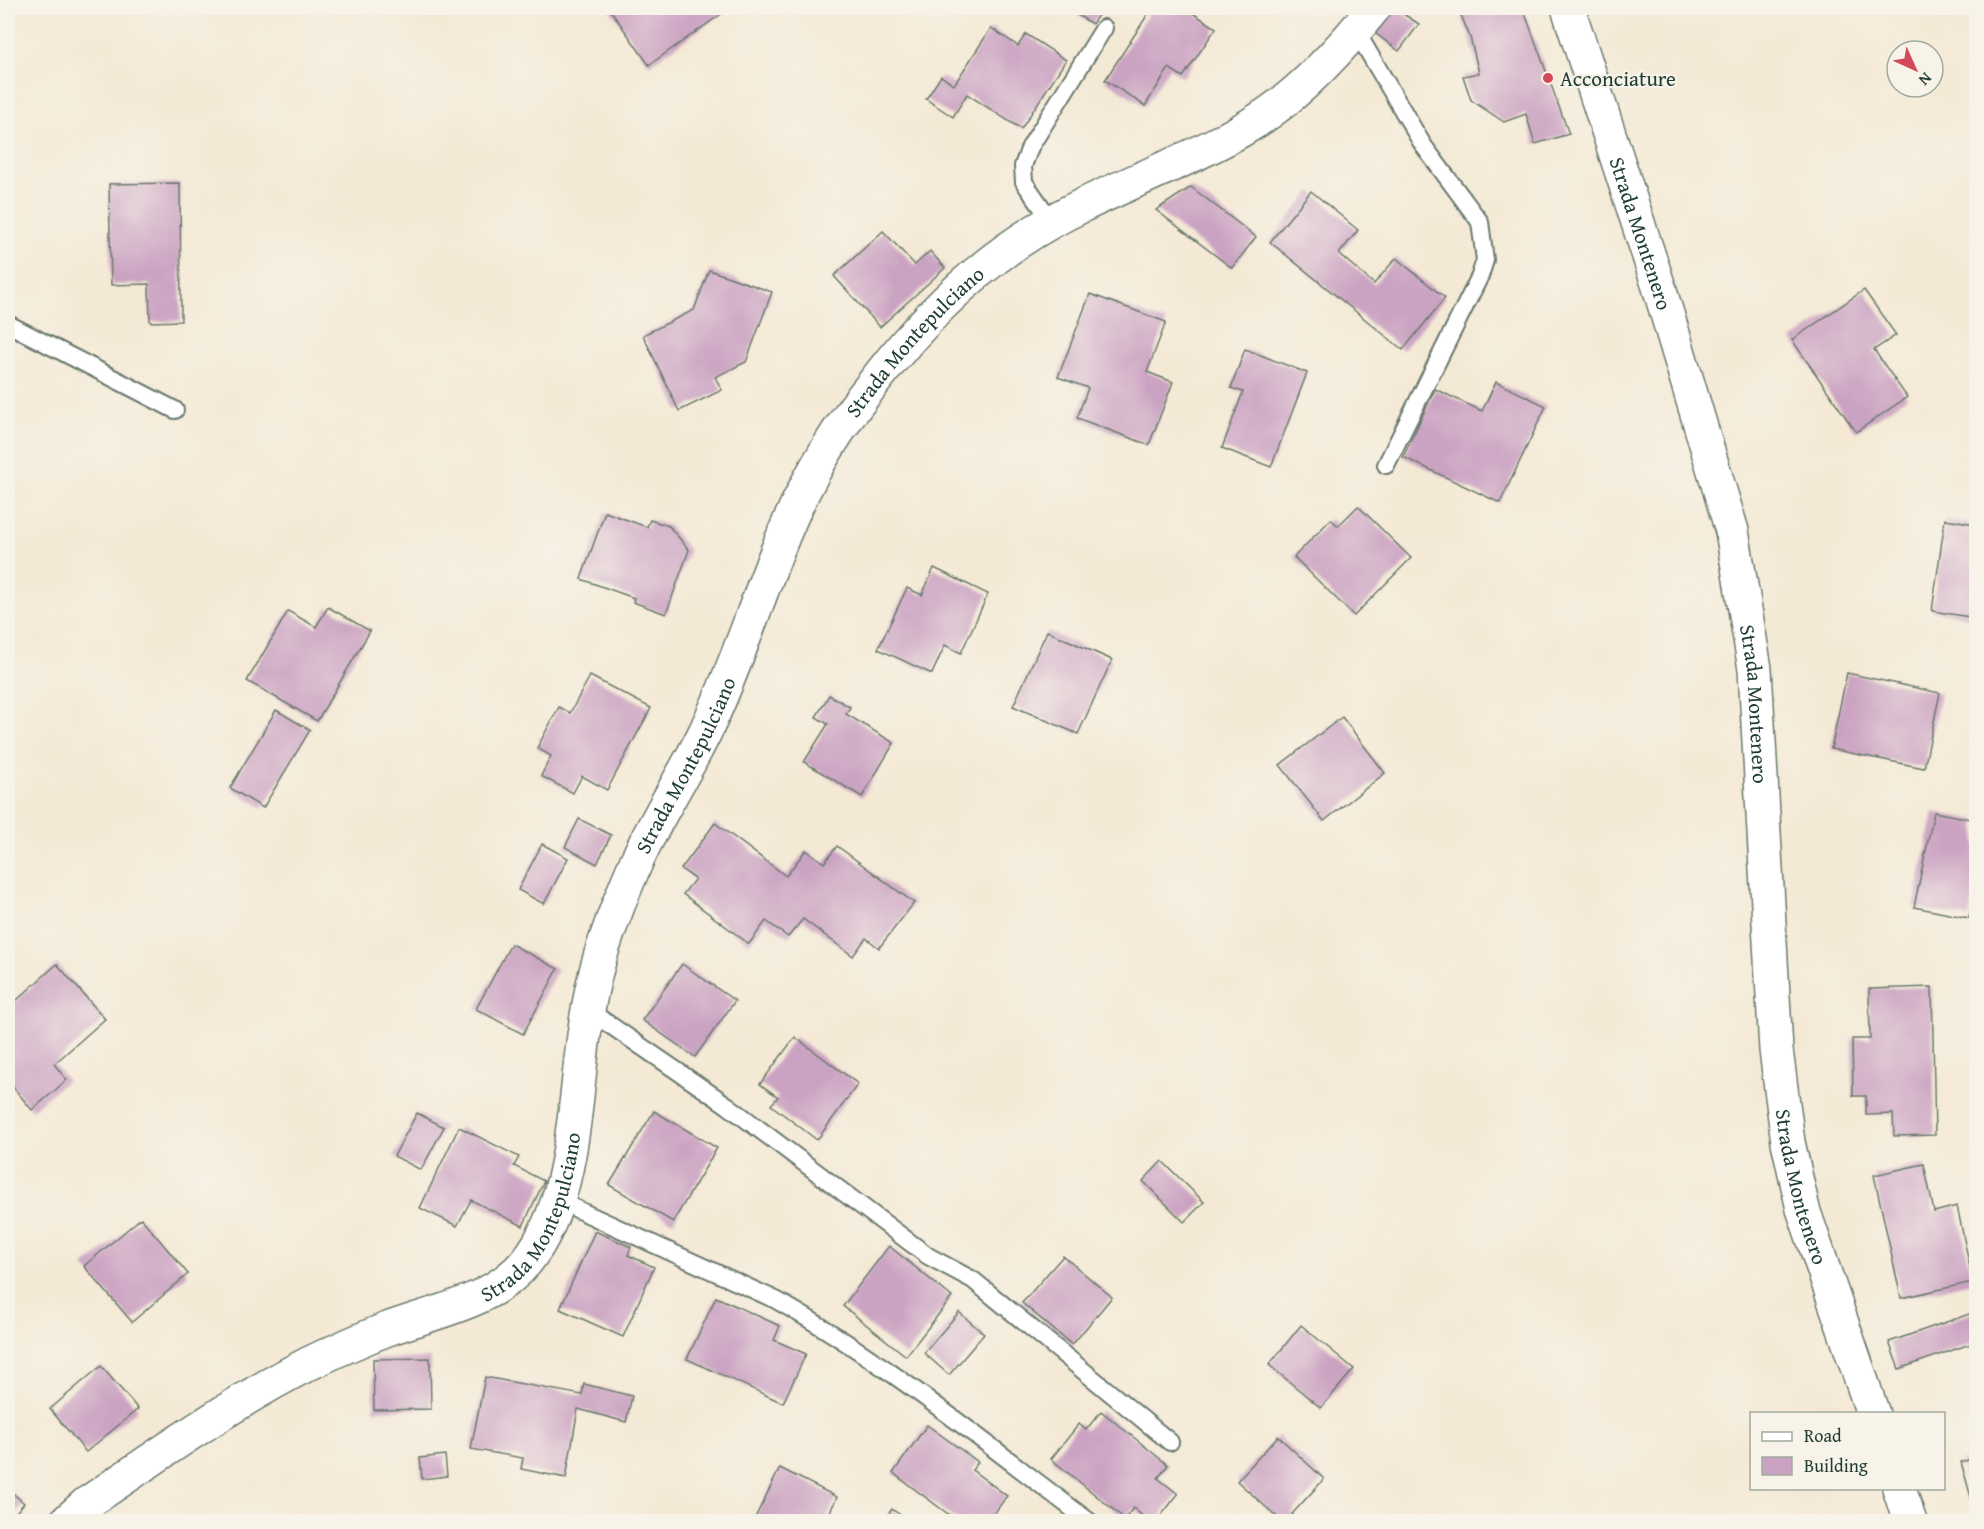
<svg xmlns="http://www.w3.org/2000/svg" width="1984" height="1529" font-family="'Gentium Book Plus',serif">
<rect width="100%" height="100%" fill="#f7f3e8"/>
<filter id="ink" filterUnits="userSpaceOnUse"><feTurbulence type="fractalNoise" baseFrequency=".0167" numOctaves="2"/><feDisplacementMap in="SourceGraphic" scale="12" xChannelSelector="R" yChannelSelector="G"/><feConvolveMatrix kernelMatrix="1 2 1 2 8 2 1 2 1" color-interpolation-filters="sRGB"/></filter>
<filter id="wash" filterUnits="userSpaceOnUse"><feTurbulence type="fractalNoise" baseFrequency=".008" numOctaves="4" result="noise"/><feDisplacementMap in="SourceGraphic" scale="24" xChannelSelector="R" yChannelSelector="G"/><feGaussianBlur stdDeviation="1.35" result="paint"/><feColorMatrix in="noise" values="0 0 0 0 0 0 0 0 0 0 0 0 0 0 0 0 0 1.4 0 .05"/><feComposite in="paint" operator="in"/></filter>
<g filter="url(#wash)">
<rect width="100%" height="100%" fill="#f4e9d5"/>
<g id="blocks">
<g fill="#cba3c2">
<path d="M609,8H725L727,10L649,65Z"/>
<path d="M1066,8H1103L1092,24Z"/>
<path d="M1152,8H1185L1216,28L1183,77L1169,68L1145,106L1105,80Z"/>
<path d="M1394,8L1419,24L1399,51L1375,33Z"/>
<path d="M1458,8H1523L1569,134L1535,144L1526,114L1504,122L1471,100L1463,76L1479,73L1470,37Z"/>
<path d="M991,28L1018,46L1026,34L1066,60L1021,129L967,94L953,117L926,99L941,76L954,85Z"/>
<path d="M180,183L181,321L150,322L149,284L111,285L109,184Z"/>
<path d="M1191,187L1256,237L1232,268L1156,210Z"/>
<path d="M1311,191L1358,230L1339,254L1374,284L1396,258L1445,298L1403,350L1270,242Z"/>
<path d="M883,231L915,265L930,251L945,268L880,327L834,276Z"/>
<path d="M709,270L772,292L746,362L715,377L722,390L679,411L643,335L694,310Z"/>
<path d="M1864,290L1896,335L1874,350L1907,397L1856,432L1792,340Z"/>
<path d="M1090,294L1166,322L1147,372L1173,382L1149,445L1077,418L1088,388L1058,377Z"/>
<path d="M1245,349L1307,373L1271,467L1222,448L1243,392L1231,388Z"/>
<path d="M1496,382L1546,406L1500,503L1403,457L1435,389L1482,411Z"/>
<path d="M1358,506L1411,558L1354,616L1294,557L1331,519L1338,526Z"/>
<path d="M605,512L647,527L650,520L669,526L689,550L666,614L633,602L634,598L581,579Z"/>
<path d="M1945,519L1976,524V618L1932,611Z"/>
<path d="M934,568L988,594L961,653L945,645L932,674L878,649L907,588L922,595Z"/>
<path d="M328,607L370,631L317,721L247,681L288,611L316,627Z"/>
<path d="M1047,631L1112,660L1078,734L1013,706Z"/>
<path d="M1847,673L1940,693L1924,768L1831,749Z"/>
<path d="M590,676L651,708L607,790L582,776L573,793L541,776L551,756L537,748L559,707L570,713Z"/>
<path d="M829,695L850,707L846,714L894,743L862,797L804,762L828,724L816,717Z"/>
<path d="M276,710L310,730L263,808L230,788Z"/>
<path d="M1342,717L1385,773L1324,821L1280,765Z"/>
<path d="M1934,812L1976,820V879L1969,918L1914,907Z"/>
<path d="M579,819L611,835L597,864L565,847Z"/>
<path d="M715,823L786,876L806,850L824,863L837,846L914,903L879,948L866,938L853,956L803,919L788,937L766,921L749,944L683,894L695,879L681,869Z"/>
<path d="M542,844L568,858L544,904L518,890Z"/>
<path d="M511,944L558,969L523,1034L476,1009Z"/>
<path d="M57,964L105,1019L54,1064L67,1080L32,1110L8,1081V1008Z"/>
<path d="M682,964L735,1001L695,1057L642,1020Z"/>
<path d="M1932,987L1935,1135L1894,1136L1893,1114L1866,1115V1096H1853L1852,1039H1870L1869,989Z"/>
<path d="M795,1037L858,1084L817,1140L771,1105L778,1097L760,1084Z"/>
<path d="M654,1111L717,1148L673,1222L609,1185Z"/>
<path d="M417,1113L444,1127L421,1170L394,1156Z"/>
<path d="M459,1127L519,1157L514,1166L544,1181L523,1226L471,1200L457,1226L420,1208Z"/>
<path d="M1162,1161L1204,1202L1184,1222L1143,1181Z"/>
<path d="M1924,1164L1934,1212L1957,1206L1973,1282L1901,1298L1874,1175Z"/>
<path d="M141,1218L188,1274L132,1322L84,1266Z"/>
<path d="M595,1231L631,1247L628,1255L654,1267L623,1337L560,1309Z"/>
<path d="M889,1246L952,1297L906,1356L843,1306Z"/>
<path d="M1063,1256L1112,1297L1072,1345L1022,1303Z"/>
<path d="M716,1297L780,1326L774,1340L806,1354L783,1403L687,1359Z"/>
<path d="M959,1312L984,1334L949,1375L924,1353Z"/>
<path d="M1975,1312L1976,1317V1342L1899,1369L1889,1342Z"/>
<path d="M1301,1325L1354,1369L1321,1408L1269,1365Z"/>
<path d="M430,1358L431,1409L374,1410L373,1359Z"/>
<path d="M101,1366L138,1409L86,1452L50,1409Z"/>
<path d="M485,1377L582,1395L584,1384L632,1396L626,1422L578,1409L566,1478L521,1469L523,1458L471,1449Z"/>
<path d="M1101,1411L1168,1465L1158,1478L1178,1494L1156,1522H1150L1133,1508L1125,1519L1051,1459L1079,1424L1086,1430Z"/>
<path d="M927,1425L978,1462L972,1470L1007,1496L988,1522H959L893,1473Z"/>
<path d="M1278,1436L1324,1479L1292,1514L1300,1522H1273L1277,1517L1237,1481Z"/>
<path d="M445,1455L447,1476L422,1479L420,1458Z"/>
<path d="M1976,1458V1515L1961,1462Z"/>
<path d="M780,1468L837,1497L825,1522H753Z"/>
<path d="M8,1489L24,1503L8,1522Z"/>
<path d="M892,1509L910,1522H883Z"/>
</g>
</g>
</g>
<g filter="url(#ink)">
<use href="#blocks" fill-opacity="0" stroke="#6a796c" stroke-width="1.5"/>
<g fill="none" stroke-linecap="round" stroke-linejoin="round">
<g stroke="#6a796c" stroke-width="20">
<g id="lane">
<path d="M1356,31L1423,145L1480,222L1485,260L1480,276L1386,465"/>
<path d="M1052,222L1024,182L1023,166L1030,147L1104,28"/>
<path d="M8,324L175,410"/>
<path d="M588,1010L727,1105L928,1256L973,1280L1170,1442"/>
<path d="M559,1201L776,1300C887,1362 987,1445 1090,1522"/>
</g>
</g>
<g stroke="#6a796c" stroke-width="36">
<g id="street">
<path id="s1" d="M66,1522L86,1504C158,1455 230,1404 308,1364C333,1352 359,1340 385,1330C432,1312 492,1303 526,1262C579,1197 573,1089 588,1010C592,986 598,961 606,939C615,912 626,885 637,860C657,816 685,774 706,730C736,667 757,599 784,534C806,480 838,427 875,381C915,329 963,279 1018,242C1096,189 1194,165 1270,112C1308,85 1345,44 1374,8"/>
</g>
</g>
<g stroke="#6a796c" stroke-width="36">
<g id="secondary">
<path id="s2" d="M1568,8L1659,287L1732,531L1755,669L1776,1050L1788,1142L1803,1209L1873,1414"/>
<path d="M1899,1488L1910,1522"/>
</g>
</g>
<use href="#lane" stroke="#fff" stroke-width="16"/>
<use href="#street" stroke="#fff" stroke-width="33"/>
<use href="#secondary" stroke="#fff" stroke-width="33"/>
</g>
</g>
<circle fill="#d1495b" stroke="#f7f3e8" stroke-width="2" cx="1548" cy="78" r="6"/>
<g text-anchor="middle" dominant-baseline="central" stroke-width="4.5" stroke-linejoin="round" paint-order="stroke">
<g font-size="21" fill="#1f3d34" stroke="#f7f3e8" text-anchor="start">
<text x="1560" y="78">Acconciature</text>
</g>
<g font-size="21" fill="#1f3d34" stroke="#f7f3e8">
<text stroke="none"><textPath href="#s2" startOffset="237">Strada Montenero</textPath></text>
<text stroke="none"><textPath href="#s1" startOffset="1546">Strada Montepulciano</textPath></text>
<text stroke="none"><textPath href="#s2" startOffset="723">Strada Montenero</textPath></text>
<text stroke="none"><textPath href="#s1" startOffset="1060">Strada Montepulciano</textPath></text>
<text stroke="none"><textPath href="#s2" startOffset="1209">Strada Montenero</textPath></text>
<text stroke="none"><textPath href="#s1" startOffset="574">Strada Montepulciano</textPath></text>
</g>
</g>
<rect width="1984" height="1529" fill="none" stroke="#f7f3e8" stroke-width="30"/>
<rect x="1750" y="1412" width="195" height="78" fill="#f7f3e8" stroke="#a1aaa0" stroke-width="1.5"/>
<rect x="1762" y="1432" width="30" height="9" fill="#ffffff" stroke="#a1aaa0" stroke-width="1.5"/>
<text x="1804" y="1442" font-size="18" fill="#1f3d34">Road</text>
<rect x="1762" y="1457" width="30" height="18" fill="#cba3c2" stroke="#a1aaa0" stroke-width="1.5"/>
<text x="1804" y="1472" font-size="18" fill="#1f3d34">Building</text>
<g transform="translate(1915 69) rotate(135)"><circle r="28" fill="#f7f3e8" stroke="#a1aaa0" stroke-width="1.5"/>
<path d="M0-4.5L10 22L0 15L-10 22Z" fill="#d1495b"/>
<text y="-9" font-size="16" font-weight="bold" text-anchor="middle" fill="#1f3d34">N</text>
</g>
</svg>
